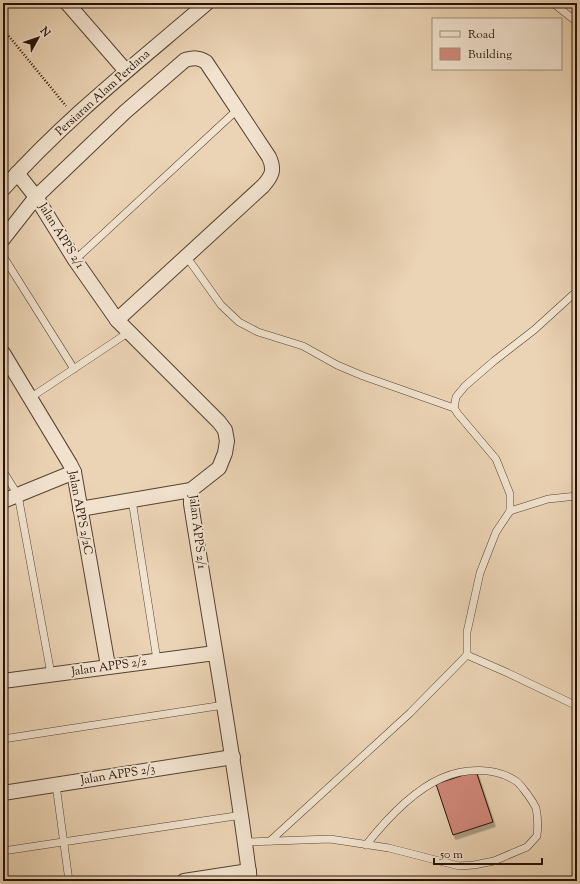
<svg xmlns="http://www.w3.org/2000/svg" width="580" height="884" font-family="'Sorts Mill Goudy',serif">
<defs>
<filter id="shadow"><feDropShadow dx="2.5" dy="4.5" stdDeviation="0" flood-color="#0004"/></filter>
</defs>
<rect width="100%" height="100%" fill="#ebd4b5"/>
<filter id="stains"><feTurbulence type="fractalNoise" baseFrequency=".005" numOctaves="4"/><feColorMatrix values="0 0 0 0 .2 0 0 0 0 .09 0 0 0 0 .02 0 0 0 .5 -.17"/></filter>
<radialGradient id="worn" r=".72"><stop offset=".6" stop-color="#630" stop-opacity="0"/><stop offset="1" stop-color="#630" stop-opacity=".3"/></radialGradient>
<path fill="#d2897c" stroke="#261206" filter="url(#shadow)" d="M476,771L493,822L453,835L436,784Z"/>
<g fill="none" stroke-linecap="round" stroke-linejoin="round">
<g stroke="#574232" stroke-width="8">
<g id="service">
<path d="M553,3L577,22"/>
<path d="M3,256L74,369"/>
<path d="M186,256L221,305L239,322L258,332L303,346L337,365L363,376L454,408"/>
<path d="M75,260L237,110"/>
<path d="M30,398L129,332"/>
<path d="M3,471L18,495L51,674"/>
<path d="M132,500L157,660"/>
<path d="M510,511L548,499L577,496"/>
<path d="M467,655V632L480,573L496,532L510,511V494L496,459L458,414L454,408L456,397L465,386L494,361L534,330L577,291"/>
<path d="M3,739L224,705"/>
<path d="M56,785L69,881"/>
<path d="M270,841L410,713L467,655L508,673L577,706"/>
<path d="M246,842L330,839L389,848L459,866L474,865L494,861L527,847L537,836C538,827 538,817 536,808C534,804 531,799 528,795C524,790 521,785 516,781C495,767 464,768 442,778C414,790 385,821 366,845"/>
<path d="M3,851L242,815"/>
</g>
</g>
<g stroke="#574232" stroke-width="16">
<g id="minor">
<path d="M67,3L126,71"/>
<path d="M17,173L36,197L75,260L117,320L219,422L225,430L227,441L225,453L219,468L191,490V504C211,630 234,755 250,881"/>
<path d="M3,189C64,120 137,63 207,3"/>
<path d="M3,239L36,197L125,112L185,60C194,58 198,57 206,62L269,157C275,170 272,176 263,186L117,320"/>
<path d="M3,353L70,464L74,472L108,666"/>
<path d="M3,501L74,472"/>
<path d="M80,509L191,490"/>
<path d="M3,681L215,653"/>
<path d="M3,793L233,757"/>
<path d="M184,881L249,871"/>
</g>
</g>
<path stroke="#261206" stroke-width="2.5" stroke-dasharray="1 2" stroke-linecap="butt" d="M3,29L66,106"/>
<use href="#service" stroke="#f2e3cf" stroke-width="7"/>
<use href="#minor" stroke="#f2e3cf" stroke-width="14"/>
</g>
<g text-anchor="middle" dominant-baseline="central" stroke-width="4" stroke-linejoin="round" paint-order="stroke">
<g font-size="12" fill="#261206" stroke="#f2e3cf">
<text transform="translate(103 93) rotate(-42)">Persiaran Alam Perdana</text>
<text transform="translate(61 236) rotate(58)">Jalan APPS 2/1</text>
<text transform="translate(80 513) rotate(79)">Jalan APPS 2/2C</text>
<text transform="translate(197 532) rotate(83)">Jalan APPS 2/1</text>
<text transform="translate(109 667) rotate(-8)">Jalan APPS 2/2</text>
<text transform="translate(118 775) rotate(-9)">Jalan APPS 2/3</text>
</g>
</g>
<rect width="580" height="884" fill="none" stroke="#ebd4b5" stroke-width="16"/>
<rect x="4" y="4" width="572" height="876" fill="none" stroke="#261206" stroke-width="2"/>
<rect x="8" y="8" width="564" height="868" fill="none" stroke="#261206"/>
<rect x="432" y="18" width="130" height="52" fill="#f2e3cf" stroke="#a08f7f"/>
<rect x="440" y="31" width="20" height="6" fill="#f2e3cf" stroke="#a08f7f"/>
<text x="468" y="38" font-size="12" fill="#261206">Road</text>
<rect x="440" y="48" width="20" height="12" fill="#d2897c" stroke="#a08f7f"/>
<text x="468" y="58" font-size="12" fill="#261206">Building</text>
<g transform="translate(38 38) rotate(50)" stroke="#f2e3cf" stroke-width="3" paint-order="stroke">
<path d="M0-3L7 15L0 10L-7 15Z" fill="#261206"/>
<text y="-6" font-size="11" font-weight="bold" text-anchor="middle" fill="#261206">N</text>
</g>
<path d="M434 858v6h108v-6" fill="none" stroke="#261206" stroke-width="2"/>
<text x="440" y="858" font-size="12" fill="#261206" stroke="#f2e3cf" stroke-width="3" paint-order="stroke">50 m</text>
<rect width="100%" height="100%" filter="url(#stains)"/>
<rect width="100%" height="100%" fill="url(#worn)"/>
</svg>
